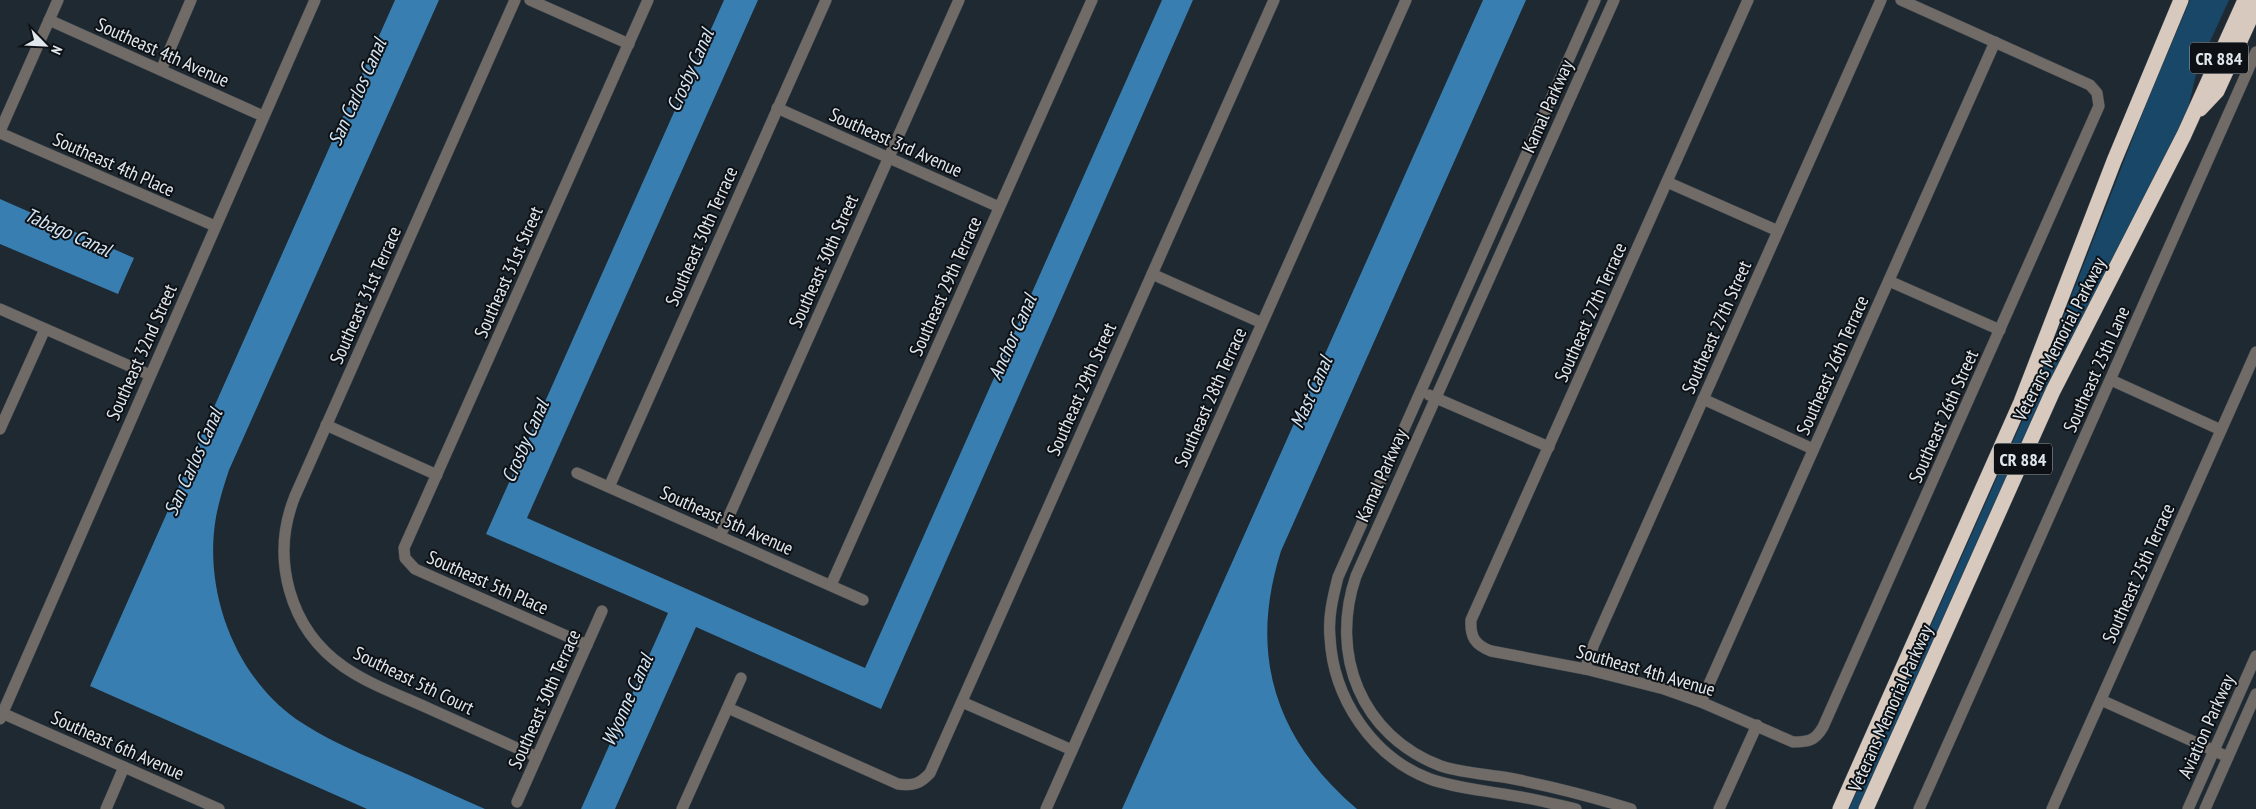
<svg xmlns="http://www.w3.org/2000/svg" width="2256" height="809" font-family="'PT Sans Narrow',sans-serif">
<rect width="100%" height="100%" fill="#1f2931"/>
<path fill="#184767" d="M2190,0H2229L2197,70L2187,113L1859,809H1849L2027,410L2150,94Z"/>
<g fill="#387eb0">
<path d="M395,0H439L229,470C224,485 219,501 216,517C203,591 235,676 296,719C324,738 354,751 384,764C418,779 451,794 485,809H367L90,686Z"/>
<path d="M724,0H758L527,518L865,668L1162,0H1193L881,709L696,627L615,809H581L668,613L486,534Z"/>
<path d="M1483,0H1526L1281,551C1248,655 1275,739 1357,809H1122Z"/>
<path d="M0,199L134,258L118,294L0,244Z"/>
</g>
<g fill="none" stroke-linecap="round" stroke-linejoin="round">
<g stroke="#3a444b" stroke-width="12">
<g id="minor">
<path d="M515,0L295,496C270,558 289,629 344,667C370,685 402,696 430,709C466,725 501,741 537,757"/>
<path d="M530,0L629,44"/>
<path d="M1614,0L1356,576C1329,654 1361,736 1441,766C1463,773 1486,774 1509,778C1550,786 1590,796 1631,809"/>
<path d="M1748,0L1471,620C1470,637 1475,645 1491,651L1585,669L1664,689L1701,702L1793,742C1808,742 1815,741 1823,727L2099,106L2097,93L2090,85L1901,0"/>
<path d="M49,20L263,116"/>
<path d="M161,70L191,0"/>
<path d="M777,108L999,207"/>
<path d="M0,131L58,0"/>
<path d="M0,133L215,226"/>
<path d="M1667,182L1778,231"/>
<path d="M1152,274L1262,323"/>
<path d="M1889,281L2000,330"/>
<path d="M0,309L150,375"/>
<path d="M2111,380L2221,430"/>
<path d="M1429,395L1549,447"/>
<path d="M1703,399L1813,449"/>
<path d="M326,425L437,475"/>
<path d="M0,429L45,329"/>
<path d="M577,473L863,600"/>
<path d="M609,487L826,0"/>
<path d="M720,536L959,0"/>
<path d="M831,585L1092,0"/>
<path d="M587,645L415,569L405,558L404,548L648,0"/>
<path d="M1585,669L1594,644L1881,0"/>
<path d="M2101,700L2228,757"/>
<path d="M962,702L1072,750"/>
<path d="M1701,702L1995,42"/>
<path d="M728,708L898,784C913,786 920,784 930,773L1274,0"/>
<path d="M2,713L219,809"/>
<path d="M0,719L315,0"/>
<path d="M517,802L602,611"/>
<path d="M106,809L124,767"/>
<path d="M682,809L741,678"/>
<path d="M1046,809L1406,0"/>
<path d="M1576,809C1554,804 1531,798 1509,795C1482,790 1455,788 1430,779C1372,757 1333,698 1330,637C1328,616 1333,597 1338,577L1595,0"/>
<path d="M1719,809L1757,725"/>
<path d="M1919,809L2256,52"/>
<path d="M2052,809L2256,352"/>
<path d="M2188,809L2256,656"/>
<path d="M2205,809L2256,694"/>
</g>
</g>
<g stroke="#3a444b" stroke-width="16">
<g id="highway">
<path d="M2200,109L2217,91L2256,6"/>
<path d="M1840,809L2021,402L2114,161L2181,0"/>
<path d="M1866,809L2053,391L2184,135L2245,0"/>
</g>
</g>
<use href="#minor" stroke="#716b67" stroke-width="11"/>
<use href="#highway" stroke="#d8c9bf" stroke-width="15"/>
</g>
<g text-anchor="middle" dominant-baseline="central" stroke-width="4" stroke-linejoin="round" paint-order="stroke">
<g fill="#0d1115" stroke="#a1a8ac" stroke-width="1">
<rect x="2190" y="42.5" width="58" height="31" rx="4"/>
<rect x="1994" y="443.5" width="58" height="31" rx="4"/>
</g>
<g font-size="18" font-weight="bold" fill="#e1e8ed">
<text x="2219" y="58">CR 884</text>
<text x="2023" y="459">CR 884</text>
</g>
<g font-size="19" fill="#e1e8ed" stroke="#0d1115">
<text transform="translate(163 52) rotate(24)">Southeast 4th Avenue</text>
<text transform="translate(1547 106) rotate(-66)">Kamal Parkway</text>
<text transform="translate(896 142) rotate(24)">Southeast 3rd Avenue</text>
<text transform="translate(114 164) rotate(24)">Southeast 4th Place</text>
<text transform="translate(701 236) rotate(-66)">Southeast 30th Terrace</text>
<text transform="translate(823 261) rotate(-66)">Southeast 30th Street</text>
<text transform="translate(508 272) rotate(-66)">Southeast 31st Street</text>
<text transform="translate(945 286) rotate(-66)">Southeast 29th Terrace</text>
<text transform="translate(365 295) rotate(-66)">Southeast 31st Terrace</text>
<text transform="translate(1590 312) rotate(-66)">Southeast 27th Terrace</text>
<text transform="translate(1716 327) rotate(-66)">Southeast 27th Street</text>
<text transform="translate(2059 339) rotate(-63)">Veterans Memorial Parkway</text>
<text transform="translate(141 352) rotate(-66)">Southeast 32nd Street</text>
<text transform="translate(1832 365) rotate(-66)">Southeast 26th Terrace</text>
<text transform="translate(2096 369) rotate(-66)">Southeast 25th Lane</text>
<text transform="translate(1081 389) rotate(-66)">Southeast 29th Street</text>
<text transform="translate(1210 397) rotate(-66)">Southeast 28th Terrace</text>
<text transform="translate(1943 416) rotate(-66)">Southeast 26th Street</text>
<text transform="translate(1381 475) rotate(-66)">Kamal Parkway</text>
<text transform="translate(727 520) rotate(24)">Southeast 5th Avenue</text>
<text transform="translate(2138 573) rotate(-66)">Southeast 25th Terrace</text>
<text transform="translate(488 582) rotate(24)">Southeast 5th Place</text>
<text transform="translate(1646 670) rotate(16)">Southeast 4th Avenue</text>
<text transform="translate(414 680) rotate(26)">Southeast 5th Court</text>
<text transform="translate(544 699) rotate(-66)">Southeast 30th Terrace</text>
<text transform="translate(1890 708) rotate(-66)">Veterans Memorial Parkway</text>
<text transform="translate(2206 726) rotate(-66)">Aviation Parkway</text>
<text transform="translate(118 745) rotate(24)">Southeast 6th Avenue</text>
</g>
<g font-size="20" font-style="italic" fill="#d5e6f5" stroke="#0d1115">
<text transform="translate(690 70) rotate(-66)">Crosby Canal</text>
<text transform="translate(357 92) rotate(-66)">San Carlos Canal</text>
<text transform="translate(68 232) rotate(24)">Tabago Canal</text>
<text transform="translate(1012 337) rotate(-66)">Anchor Canal</text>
<text transform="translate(1311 392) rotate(-66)">Mast Canal</text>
<text transform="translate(525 441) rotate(-66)">Crosby Canal</text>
<text transform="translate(193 462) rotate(-66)">San Carlos Canal</text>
<text transform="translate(627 700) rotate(-66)">Wyonne Canal</text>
</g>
</g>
<g transform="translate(45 45) rotate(114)" stroke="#0d1115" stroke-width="4" paint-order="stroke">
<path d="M0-4L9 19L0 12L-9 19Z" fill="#e1e8ed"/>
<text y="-8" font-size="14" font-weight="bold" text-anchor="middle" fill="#e1e8ed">N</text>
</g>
</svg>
